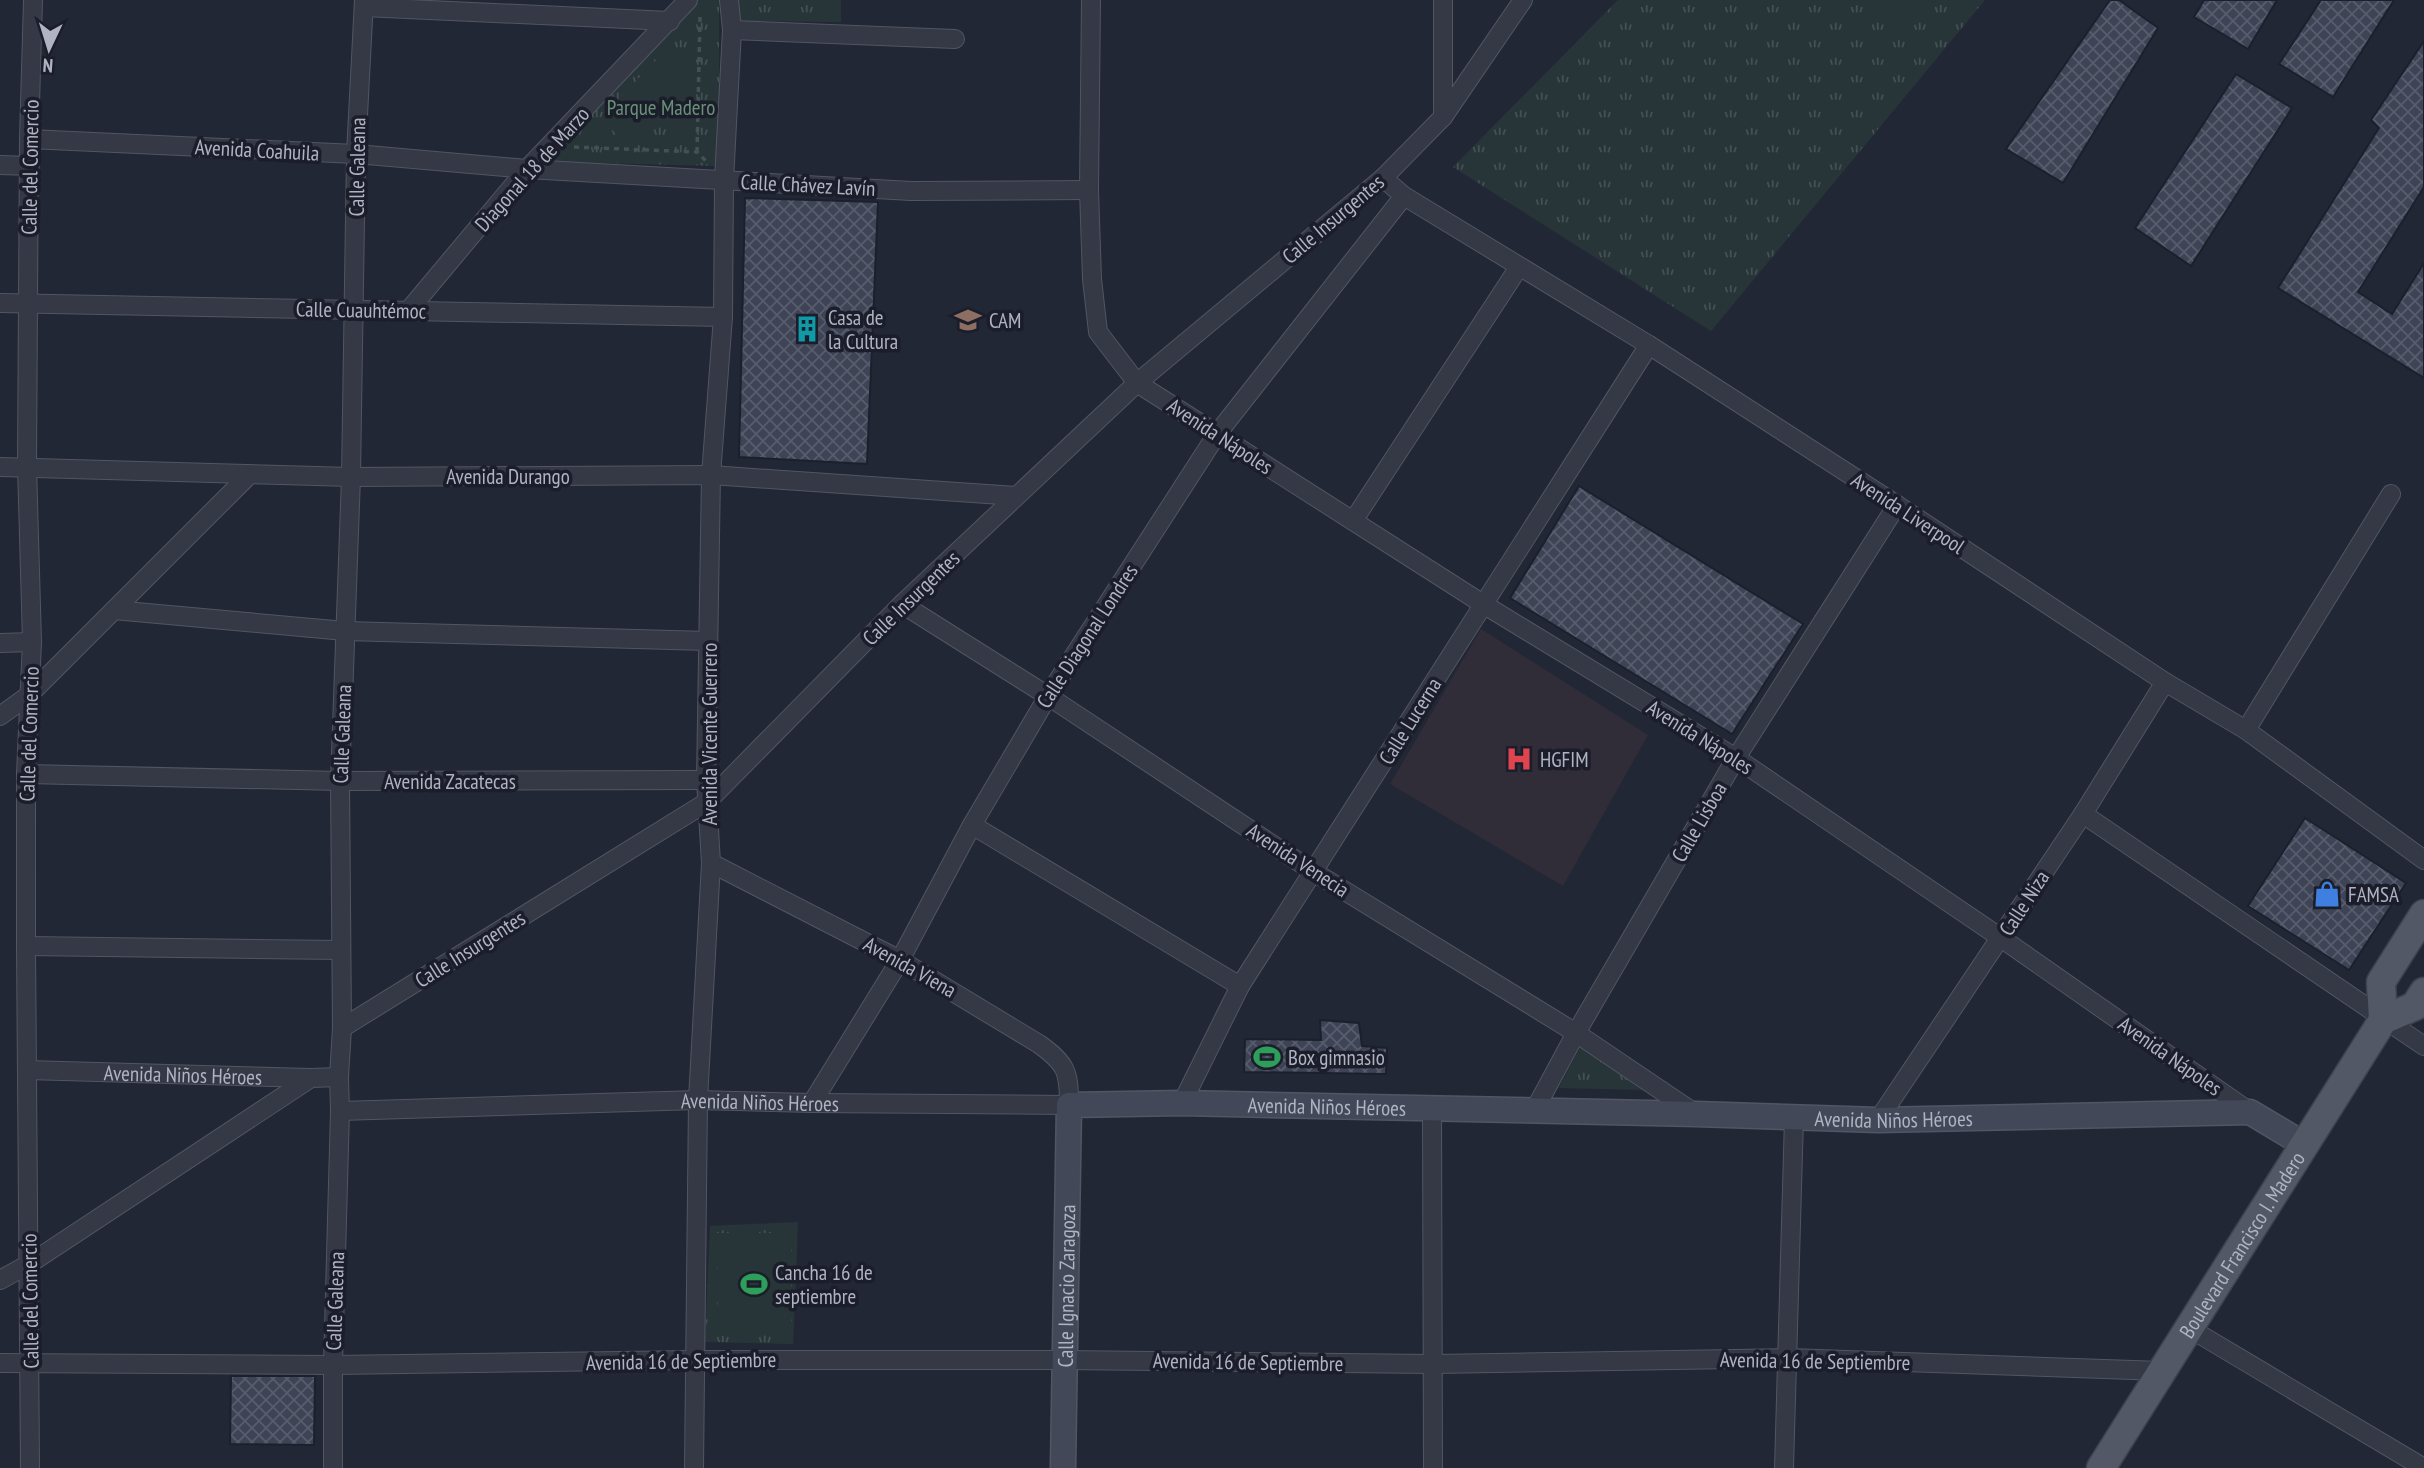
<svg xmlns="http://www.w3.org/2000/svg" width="2424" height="1468" font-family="'PT Sans Narrow',sans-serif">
<defs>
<pattern id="park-tufts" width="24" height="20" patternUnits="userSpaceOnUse" patternTransform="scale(1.75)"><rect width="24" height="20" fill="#273539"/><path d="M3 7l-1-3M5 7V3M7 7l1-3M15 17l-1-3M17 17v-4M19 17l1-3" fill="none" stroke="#445054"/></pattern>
<pattern id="building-cross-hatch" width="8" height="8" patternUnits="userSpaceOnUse" patternTransform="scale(1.75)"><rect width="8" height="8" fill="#3e4455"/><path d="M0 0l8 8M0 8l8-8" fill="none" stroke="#575d6c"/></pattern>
</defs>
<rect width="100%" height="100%" fill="#222735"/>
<path fill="#302c38" d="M1481,629L1648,735L1563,886L1390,784Z"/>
<g fill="url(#park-tufts)">
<path d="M686,0H719V166L525,161Z"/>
<path d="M735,0H841V22L736,21Z"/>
<path d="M1618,0H1985L1711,331L1453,167Z"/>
<path d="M1581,1046L1649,1090L1559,1088Z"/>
<path d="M798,1222L793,1344L705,1342L710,1226Z"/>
</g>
<g fill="#273539">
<path d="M1853,0H1934L1904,38Z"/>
<path d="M666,50L699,83L633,150L600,118Z"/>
<path d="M717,1233H791V1335L718,1336Z"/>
</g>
<g fill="url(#building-cross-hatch)" stroke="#1c202c" stroke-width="2">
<path d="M2110,0H2119L2158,28L2063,183L2006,149Z"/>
<path d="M2204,0H2277L2248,49L2194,17Z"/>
<path d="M2321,0H2394L2333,97L2279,64Z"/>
<path d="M2424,41V187L2358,292L2392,314L2424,263V378L2278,288L2379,128L2371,120Z"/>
<path d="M2236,74L2292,108L2191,266L2135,228Z"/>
<path d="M745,198L878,202L867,464L739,457Z"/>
<path d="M1579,486L1803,624L1732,734L1510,598Z"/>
<path d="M2305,818L2406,883L2349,970L2248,906Z"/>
<path d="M1320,1020L1359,1023L1362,1046L1387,1048L1386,1074L1244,1072L1245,1039L1321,1040Z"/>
<path d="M231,1376H315L314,1445L230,1444Z"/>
</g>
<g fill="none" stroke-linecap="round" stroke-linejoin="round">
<g stroke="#525663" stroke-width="20">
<g id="street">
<path d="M1091,0L1089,190L1092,279L1098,332L1137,383L1483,604L1736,758L2001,938L2250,1112"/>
<path d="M1443,0V117"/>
<path d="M364,7L670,21"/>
<path d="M732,30L955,39"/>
<path d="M29,139L356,154L527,169L911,191L1089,190"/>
<path d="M0,165L30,166"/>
<path d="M1383,178L1404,196L1649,345L1897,505L2165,682L2246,730L2424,860"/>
<path d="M0,303L723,317"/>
<path d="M409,310L527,169L688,0"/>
<path d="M0,467L351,477L711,475L1016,496"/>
<path d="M1353,521L1519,267"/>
<path d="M902,604L1048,696L1314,872L1576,1033L1696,1114"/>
<path d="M114,610L345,631L708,641"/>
<path d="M0,643L32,642"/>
<path d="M0,716L29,695L249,475"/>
<path d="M2246,730L2391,494"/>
<path d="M26,774L340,781L706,780"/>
<path d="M2083,814L2424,1046"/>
<path d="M972,825L1240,986"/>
<path d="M26,946L341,950"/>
<path d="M342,1028L707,802L902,604L1137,383L1383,178L1443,117L1523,0"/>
<path id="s1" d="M27,1070L311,1078L339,1077"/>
<path d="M812,1103L900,960L972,825L1048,696L1217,434L1404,196"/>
<path d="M1182,1103L1240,986L1649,345"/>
<path d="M1432,1110L1433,1468"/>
<path id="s2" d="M340,1111L698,1100L812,1103L1069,1105C1069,1072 1067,1064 1039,1044L900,960L711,863"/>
<path d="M1534,1111L1576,1033L1736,758L1897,505"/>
<path d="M1878,1120L2083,814L2165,682"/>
<path d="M0,1280L29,1264L311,1078"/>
<path d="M2189,1328L2424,1468"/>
<path d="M0,1363L333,1365L695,1360H1063L1433,1364L1788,1358L2162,1371"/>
<path d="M30,1468L26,946V774L32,642L27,466L29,139L33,0"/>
<path d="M333,1468V1365L340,1111L339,1077L342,1028L340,781L351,477L356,154L364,0"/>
<path d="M694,1468L698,1100L711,863L706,780L711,475L723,317L724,180L732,30L729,0"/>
<path d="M1784,1468L1794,1118"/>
</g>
</g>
<g stroke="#525663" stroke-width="27">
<g id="secondary">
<path id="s3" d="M1063,1468L1069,1105L1182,1103L1696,1114L1878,1120L2250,1112L2305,1145"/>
</g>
</g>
<g stroke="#3e424f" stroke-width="31">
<g id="primary">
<path d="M2383,1020L2381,982L2424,914"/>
<path id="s4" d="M2101,1468L2383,1020L2415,1006L2424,992"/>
</g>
</g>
<g stroke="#435056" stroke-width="3.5" stroke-dasharray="5 5" stroke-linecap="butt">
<path d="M574,147L697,152L706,161"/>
<path d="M697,152L700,17L698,19"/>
</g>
<use href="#street" stroke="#353946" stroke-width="18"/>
<use href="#secondary" stroke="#434858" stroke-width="24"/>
<use href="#primary" stroke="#535866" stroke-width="28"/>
</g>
<defs>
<g id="school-bare" transform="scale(2.1)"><path d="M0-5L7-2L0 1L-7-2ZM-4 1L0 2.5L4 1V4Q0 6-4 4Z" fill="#8d6e63" stroke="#1b1e2a" stroke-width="2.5" paint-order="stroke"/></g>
<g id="building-bare" transform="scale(2.1)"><path d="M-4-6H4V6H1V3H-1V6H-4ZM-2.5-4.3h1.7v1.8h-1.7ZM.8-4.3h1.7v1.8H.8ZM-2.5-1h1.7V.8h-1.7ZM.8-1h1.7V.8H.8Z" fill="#0f9aa8" stroke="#1b1e2a" stroke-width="2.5" paint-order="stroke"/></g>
<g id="hospital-bare" transform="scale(2.1)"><path d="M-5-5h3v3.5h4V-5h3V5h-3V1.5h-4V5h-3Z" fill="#e0444e" stroke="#1b1e2a" stroke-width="2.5" paint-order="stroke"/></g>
<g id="shop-bare" transform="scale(2.1)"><path d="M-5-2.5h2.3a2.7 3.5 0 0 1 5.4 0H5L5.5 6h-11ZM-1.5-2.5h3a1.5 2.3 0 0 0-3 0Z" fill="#3f7fe0" stroke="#1b1e2a" stroke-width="2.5" paint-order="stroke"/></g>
<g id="stadium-bare" transform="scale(2.1)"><path d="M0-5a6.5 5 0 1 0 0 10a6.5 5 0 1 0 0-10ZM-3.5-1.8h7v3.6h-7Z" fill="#2e9e5b" stroke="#1b1e2a" stroke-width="2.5" paint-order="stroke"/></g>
</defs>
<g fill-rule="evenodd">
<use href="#school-bare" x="968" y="320"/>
<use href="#building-bare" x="807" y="329"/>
<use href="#hospital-bare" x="1519" y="759"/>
<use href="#shop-bare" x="2327" y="894"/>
<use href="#stadium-bare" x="1267" y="1057"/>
<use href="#stadium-bare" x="754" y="1284"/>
</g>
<g text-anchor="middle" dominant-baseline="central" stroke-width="7" stroke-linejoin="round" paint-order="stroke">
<g font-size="21" fill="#699179" stroke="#1b1e2a">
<text x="661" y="107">Parque Madero</text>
</g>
<g font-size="21" fill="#afb3c2" stroke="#1b1e2a">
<text transform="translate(257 150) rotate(3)">Avenida Coahuila</text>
<text transform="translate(30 167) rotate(-89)">Calle del Comercio</text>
<text transform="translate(357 167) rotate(-89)">Calle Galeana</text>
<text transform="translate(532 169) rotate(-48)">Diagonal 18 de Marzo</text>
<text transform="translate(808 185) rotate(3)">Calle Chávez Lavín</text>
<text transform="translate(1333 219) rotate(-40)">Calle Insurgentes</text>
<text transform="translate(361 310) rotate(1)">Calle Cuauhtémoc</text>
<text transform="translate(1220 436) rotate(33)">Avenida Nápoles</text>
<text x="508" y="476">Avenida Durango</text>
<text transform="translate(1908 513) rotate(33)">Avenida Liverpool</text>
<text transform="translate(911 598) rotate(-44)">Calle Insurgentes</text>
<text transform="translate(1087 636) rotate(-57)">Calle Diagonal Londres</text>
<text transform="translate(1410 721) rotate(-58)">Calle Lucerna</text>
<text transform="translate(29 734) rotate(-88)">Calle del Comercio</text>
<text transform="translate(342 734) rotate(-88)">Calle Galeana</text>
<text transform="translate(709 734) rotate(-90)">Avenida Vicente Guerrero</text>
<text transform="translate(1700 737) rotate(32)">Avenida Nápoles</text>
<text x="450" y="781">Avenida Zacatecas</text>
<text transform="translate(1699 822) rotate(-60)">Calle Lisboa</text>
<text transform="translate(1298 860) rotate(33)">Avenida Venecia</text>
<text transform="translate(2024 903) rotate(-57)">Calle Niza</text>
<text transform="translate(470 949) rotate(-32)">Calle Insurgentes</text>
<text transform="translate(910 967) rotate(29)">Avenida Viena</text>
<text transform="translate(2170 1056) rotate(35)">Avenida Nápoles</text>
<text stroke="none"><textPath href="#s1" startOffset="156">Avenida Niños Héroes</textPath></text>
<text stroke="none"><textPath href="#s2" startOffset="420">Avenida Niños Héroes</textPath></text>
<text stroke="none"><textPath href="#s3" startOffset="621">Avenida Niños Héroes</textPath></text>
<text stroke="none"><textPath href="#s3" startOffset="1188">Avenida Niños Héroes</textPath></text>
<text stroke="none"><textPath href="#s4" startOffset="264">Boulevard Francisco I. Madero</textPath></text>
<text stroke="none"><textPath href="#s3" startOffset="182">Calle Ignacio Zaragoza</textPath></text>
<text transform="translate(30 1301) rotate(-91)">Calle del Comercio</text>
<text transform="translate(335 1301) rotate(-88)">Calle Galeana</text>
<text transform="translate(681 1361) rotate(-1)">Avenida 16 de Septiembre</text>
<text transform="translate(1815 1361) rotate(1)">Avenida 16 de Septiembre</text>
<text transform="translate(1248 1362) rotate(1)">Avenida 16 de Septiembre</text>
</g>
<g font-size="21" fill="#afb3c2" stroke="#1b1e2a" text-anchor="start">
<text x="828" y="317">Casa de<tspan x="828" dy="24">la Cultura</tspan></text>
<text x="989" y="320">CAM</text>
<text x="1540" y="759">HGFIM</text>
<text x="2348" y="894">FAMSA</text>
<text x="1288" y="1057">Box gimnasio</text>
<text x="775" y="1272">Cancha 16 de<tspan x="775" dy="24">septiembre</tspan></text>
</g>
</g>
<g transform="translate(49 49) rotate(184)" stroke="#1b1e2a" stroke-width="5" paint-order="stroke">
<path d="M0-5L12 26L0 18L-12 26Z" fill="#afb3c2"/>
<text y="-10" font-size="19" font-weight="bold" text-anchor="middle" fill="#afb3c2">N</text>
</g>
</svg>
